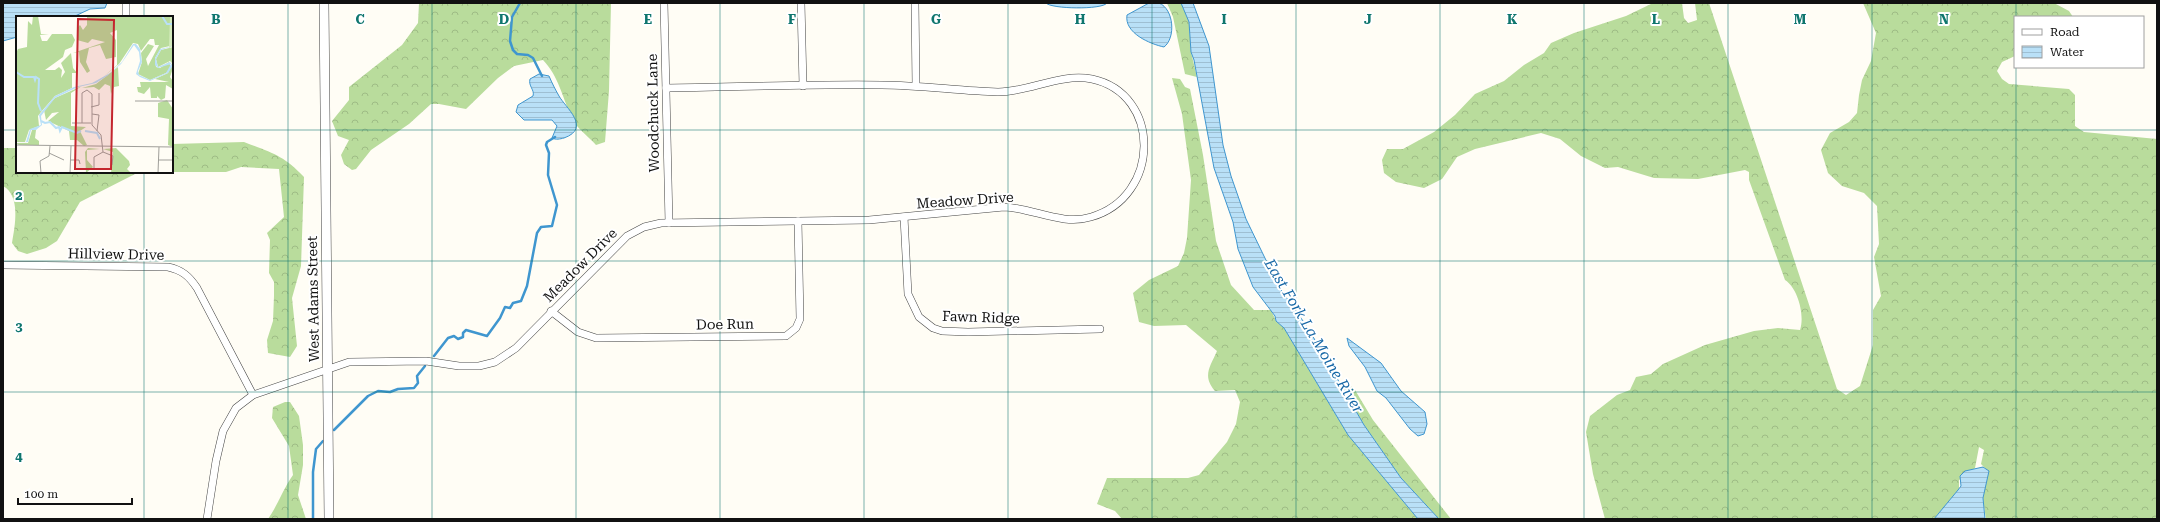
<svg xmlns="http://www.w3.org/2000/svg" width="2160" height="522" font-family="'Roboto Serif',serif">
<defs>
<pattern id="forest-crowns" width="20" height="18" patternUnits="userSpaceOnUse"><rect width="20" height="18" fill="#b9dc9c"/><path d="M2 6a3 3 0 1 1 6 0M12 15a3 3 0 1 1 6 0" fill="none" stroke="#9ebc85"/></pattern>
<pattern id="water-rules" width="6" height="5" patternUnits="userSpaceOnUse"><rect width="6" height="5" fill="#b9e0f7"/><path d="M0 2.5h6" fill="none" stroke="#9ebfd3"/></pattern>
</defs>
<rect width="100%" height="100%" fill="#fffdf5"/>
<g fill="url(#forest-crowns)">
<path d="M419,3H611L609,91L605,142L596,145C588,136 575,127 571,116C562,96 559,77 543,60L514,66L498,78L466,109L439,104H431L409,124L371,150L356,169L352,170L344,164L341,155L349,140L338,136L332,121L349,100V87L402,45L418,23Z"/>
<path d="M1167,3H1181L1189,22L1191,52L1197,77L1185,74L1173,17Z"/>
<path d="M1653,3H1682L1684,18L1688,23L1697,20L1695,3H1709L1837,389L1846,395L1860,386L1873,345V310L1881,296L1874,257L1879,244L1877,206L1864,193L1842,186L1828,173L1821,150L1830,133L1849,122L1857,113L1859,95L1862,80L1871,61L1876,33L1863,3H2054L2069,11L2073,17H2015V56L2002,62L1997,71L2002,79L2009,84L2069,89L2075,95V126L2084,132L2157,139V519H1986L1983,499L1986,469L1981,464L1984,450L1979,447L1975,468L1959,480V489L1934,519H1605L1593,474L1586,432L1590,416L1617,395L1630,390L1636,377L1651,374L1663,364L1705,345L1754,331L1778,328L1800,330C1805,316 1798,288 1785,280L1749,180V172L1745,170L1698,179L1654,178L1618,167L1605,168L1581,156L1560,139L1541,133L1475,149L1457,157L1442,179L1424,188L1396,182L1384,173L1382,160L1387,149H1403L1434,132L1455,115L1475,94L1504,81L1524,65L1544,53L1551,43L1574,33L1626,16Z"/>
<path d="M1172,78L1180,79L1185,87L1190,89L1203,155L1216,241L1231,285L1254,310H1271L1276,321L1284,328L1348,435L1418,519H1122L1115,511L1097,504L1107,478H1188L1199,475L1227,442L1236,424L1240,402L1235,390L1215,391C1202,376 1210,367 1217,351L1186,325L1154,326L1139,322L1133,293L1149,280L1178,266L1184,253L1187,238L1191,180L1182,114Z"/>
<path d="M244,142C272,153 283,155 304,177L301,266L292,298L297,346L290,357L268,353L267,340L273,321L274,296V282L269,273L270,240L267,233L284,217L279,169L241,167L226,172H172V144Z"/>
<path d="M3,148H17V172H152L135,174L80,202L57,241L46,248L27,254L18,251L12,243C15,226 21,196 3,186Z"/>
<path d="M1345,381L1355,390L1373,420L1451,519H1439L1401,478L1364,425L1340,383Z"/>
<path d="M285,402H290L299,416L303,445V465L298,495L306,519H268C278,505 283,489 293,475L289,446L272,418L273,407Z"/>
</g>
<g fill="url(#water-rules)" stroke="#3f96cf">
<path d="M3,3H107L105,8L90,9L73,17H17V37L3,41Z"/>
<path d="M1046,3H1107C1102,10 1051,9 1046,3Z"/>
<path d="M1149,3C1152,3 1156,2 1159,3C1174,9 1176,38 1164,47C1150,44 1124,33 1127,15Z"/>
<path d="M1181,3H1193L1209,46L1223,145L1231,176L1246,219L1279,287L1308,328L1364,425L1401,478L1439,519H1418L1348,435L1284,328L1276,321L1275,316L1253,287L1238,249L1233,222L1214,168L1194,60L1191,52L1189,22Z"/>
<path d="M539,74L549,76C552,83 555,89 559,96C565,107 592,128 564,138C560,139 556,140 552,138L557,126L552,120H524L516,112L518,105L533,96C535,90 528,86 530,79Z"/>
<path d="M1347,338L1381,363L1401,391L1425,412L1427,424L1424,434L1418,436L1410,429L1386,398L1377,391L1365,367L1349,346Z"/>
<path d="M1983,467L1989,471L1983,498L1985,519H1934L1958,490L1961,486L1960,476L1965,471Z"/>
</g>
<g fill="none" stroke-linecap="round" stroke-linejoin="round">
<g stroke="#3f96cf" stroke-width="2.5">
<path d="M520,3L512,17L510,41L513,50L517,54L528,55L533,58L542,76"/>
<path d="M434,356L448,338L454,336L458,339L463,337V333L466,330L487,336L500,318L505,307L510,308L513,303L521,301L527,286L537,233L541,227L552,226L557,205L548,175L549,153L546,145L547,142L555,137"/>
<path d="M334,430L368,396L378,391L390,392L398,389L414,388L418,383L417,376L425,366"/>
<path d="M313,519V472L316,449L323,441"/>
</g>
<g stroke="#444" stroke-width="8">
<g id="minor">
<path d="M126,3V17"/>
<path d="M664,3L669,223"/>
<path d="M801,3L803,86"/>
<path d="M915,3L916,86"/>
<path d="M904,217L908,294L919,317L933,328L942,331L968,332L1100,329"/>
<path d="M3,265L168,267C182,270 189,276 197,288L253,395"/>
<path d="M551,311L578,332L596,338L786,336L796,328L800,319L798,221"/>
<path d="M207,519L216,461L223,431L236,408L253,395L349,362L426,361L459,366H479L495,362L516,348L627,236L644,227L661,223L869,220L1004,207C1033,208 1062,226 1091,217C1161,197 1162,94 1092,79C1059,73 1030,92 998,92C959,91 921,85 882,85C810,84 738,87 666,88"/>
</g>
</g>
<g stroke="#444" stroke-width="10">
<path id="tertiary" d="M324,3L329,519"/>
</g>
<use href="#minor" stroke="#fff" stroke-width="7"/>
<use href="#tertiary" stroke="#fff" stroke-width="9"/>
</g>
<path fill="none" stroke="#0f766e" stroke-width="1" stroke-opacity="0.55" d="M144,3V17M288,3V519M432,3V519M576,3V519M720,3V519M864,3V519M1008,3V519M1152,3V519M1296,3V519M1440,3V519M1584,3V519M1728,3V519M1872,3V519M2016,3V17M2016,67V519M3,130H17M172,130H2157M144,172V519M3,261H2157M3,392H2157"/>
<g text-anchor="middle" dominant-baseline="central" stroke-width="4" stroke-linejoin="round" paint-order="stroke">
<g font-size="14" fill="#111" stroke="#fff">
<text transform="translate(653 113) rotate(-91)">Woodchuck Lane</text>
<text transform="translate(965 200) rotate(-4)">Meadow Drive</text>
<text transform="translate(116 254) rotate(1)">Hillview Drive</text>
<text transform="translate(580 265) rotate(-45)">Meadow Drive</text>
<text transform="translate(313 299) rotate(-91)">West Adams Street</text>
<text transform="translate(981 317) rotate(2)">Fawn Ridge</text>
<text transform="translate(725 324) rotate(-1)">Doe Run</text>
</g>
<g font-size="15" font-style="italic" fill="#1768a6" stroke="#fff">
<text transform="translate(1314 336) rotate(59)">East Fork La Moine River</text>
</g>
</g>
<g transform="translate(16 16)">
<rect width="157" height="157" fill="#fffdf5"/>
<path d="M17,0H22L25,18H33L24,19L26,25H31L36,18H56L59,24L56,31L49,34L47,41L29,54H39L43,51L46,54L45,62L49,56L45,47L55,37L57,52L61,57H56V72L39,80L25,96L22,100L23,110L13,114L9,126H1L0,37L2,33L11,31L12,5L16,9ZM71,0H157L154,30L145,32L139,42L140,51L144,52L153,46L155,52L150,57L134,64L122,58L126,46L125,37L132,28L138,30L130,43L132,50L143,29H139L138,23H134L125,35L122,28L117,27L103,48L87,61L101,49V14L94,17L100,24V41L90,43L84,29L73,32L70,46L74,55L71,57L64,46L63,36L57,37L89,26L76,23L72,27L61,24V12L64,9L67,14L71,9ZM157,31V52L154,61L157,65V73L150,69L149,82L145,84L141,80V82H135L134,71L128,78L122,76L121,71H125L124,66H153L139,63L152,57L156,47L154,45L142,51L140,43L145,34ZM102,51L103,70L98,71L95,78L94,70L89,68L83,74L78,71L66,72L80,68ZM66,70L55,77V110L70,111L64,115L71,129L68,130L61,124H54L53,115L32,105L43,96L36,97L30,104L28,94L39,82ZM151,84L157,93V131L152,129L153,103L142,101V87ZM16,114H20L19,122L23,125V129H3L0,127H12ZM72,132L84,133L71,134V144L77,151L70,157L69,136ZM100,132L113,145L114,149L111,153L115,157H95L97,136L87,133Z" fill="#b9dc9c"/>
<path d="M154,0H157V30L153,32Z" fill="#d5ebbd"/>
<path d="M117,28H120L124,33L126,46L122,55L123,59L134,64L150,57L155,48L142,52L139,49V42L144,33L157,30L145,34L140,43L142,51L154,46L156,49V51L152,57L134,65L124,61L120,58L124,45L123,36L118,29L105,48L91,60L80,67L62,71L39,82L25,100L26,109L20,114H15L12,126L0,127L10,126L14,113L25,109L23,99L39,80L58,71L76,67L94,57L106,46Z" fill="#b9e0f7"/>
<path fill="none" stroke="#b9e0f7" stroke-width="2" d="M146,0L151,8H157M0,56L8,61H18L19,64L20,61L23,63L22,87L25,95M25,105L29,107L34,106L40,112L43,111L44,115L46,111L61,117L65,115M69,115L81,117L84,123"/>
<path fill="none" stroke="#a09f9a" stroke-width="1" d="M119,85H157M75,91L83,89V77M76,98L83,99L81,115M56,107H75M66,107V77L71,74L76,78V109L85,119L87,136L97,140L96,149M0,129L157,131M33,137L48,144M54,144H63L64,148M143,144H157M78,154V141L87,136M25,157L24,145L33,140L34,130M54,157L55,130M142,157L143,131"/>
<path fill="#c4262e" fill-opacity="0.15" stroke="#c4262e" stroke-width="2" d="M62,3L98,4L95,153H59Z"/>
<rect width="157" height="157" fill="none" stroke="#111" stroke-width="2"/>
</g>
<g font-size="13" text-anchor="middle" font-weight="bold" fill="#0f766e" stroke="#fff" stroke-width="4" stroke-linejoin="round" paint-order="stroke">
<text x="216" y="24">B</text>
<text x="360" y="24">C</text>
<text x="504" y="24">D</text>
<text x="648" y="24">E</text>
<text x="792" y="24">F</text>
<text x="936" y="24">G</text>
<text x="1080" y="24">H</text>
<text x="1224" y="24">I</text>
<text x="1368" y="24">J</text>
<text x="1512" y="24">K</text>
<text x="1656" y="24">L</text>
<text x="1800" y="24">M</text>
<text x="1944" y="24">N</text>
<text x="19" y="200">2</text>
<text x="19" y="331">3</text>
<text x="19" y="461">4</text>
</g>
<rect width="2160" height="522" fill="none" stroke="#111111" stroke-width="8"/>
<rect x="2014" y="16" width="130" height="52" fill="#ffffff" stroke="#a0a0a0"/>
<rect x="2022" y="29" width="20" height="6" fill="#ffffff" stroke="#a0a0a0"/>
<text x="2050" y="36" font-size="12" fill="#111111">Road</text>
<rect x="2022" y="46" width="20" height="12" fill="url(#water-rules)" stroke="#a0a0a0"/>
<text x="2050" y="56" font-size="12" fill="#111111">Water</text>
<path d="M18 498v6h114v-6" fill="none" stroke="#111111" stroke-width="2"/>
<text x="24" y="498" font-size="12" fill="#111111" stroke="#ffffff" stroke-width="3" paint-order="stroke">100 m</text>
</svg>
